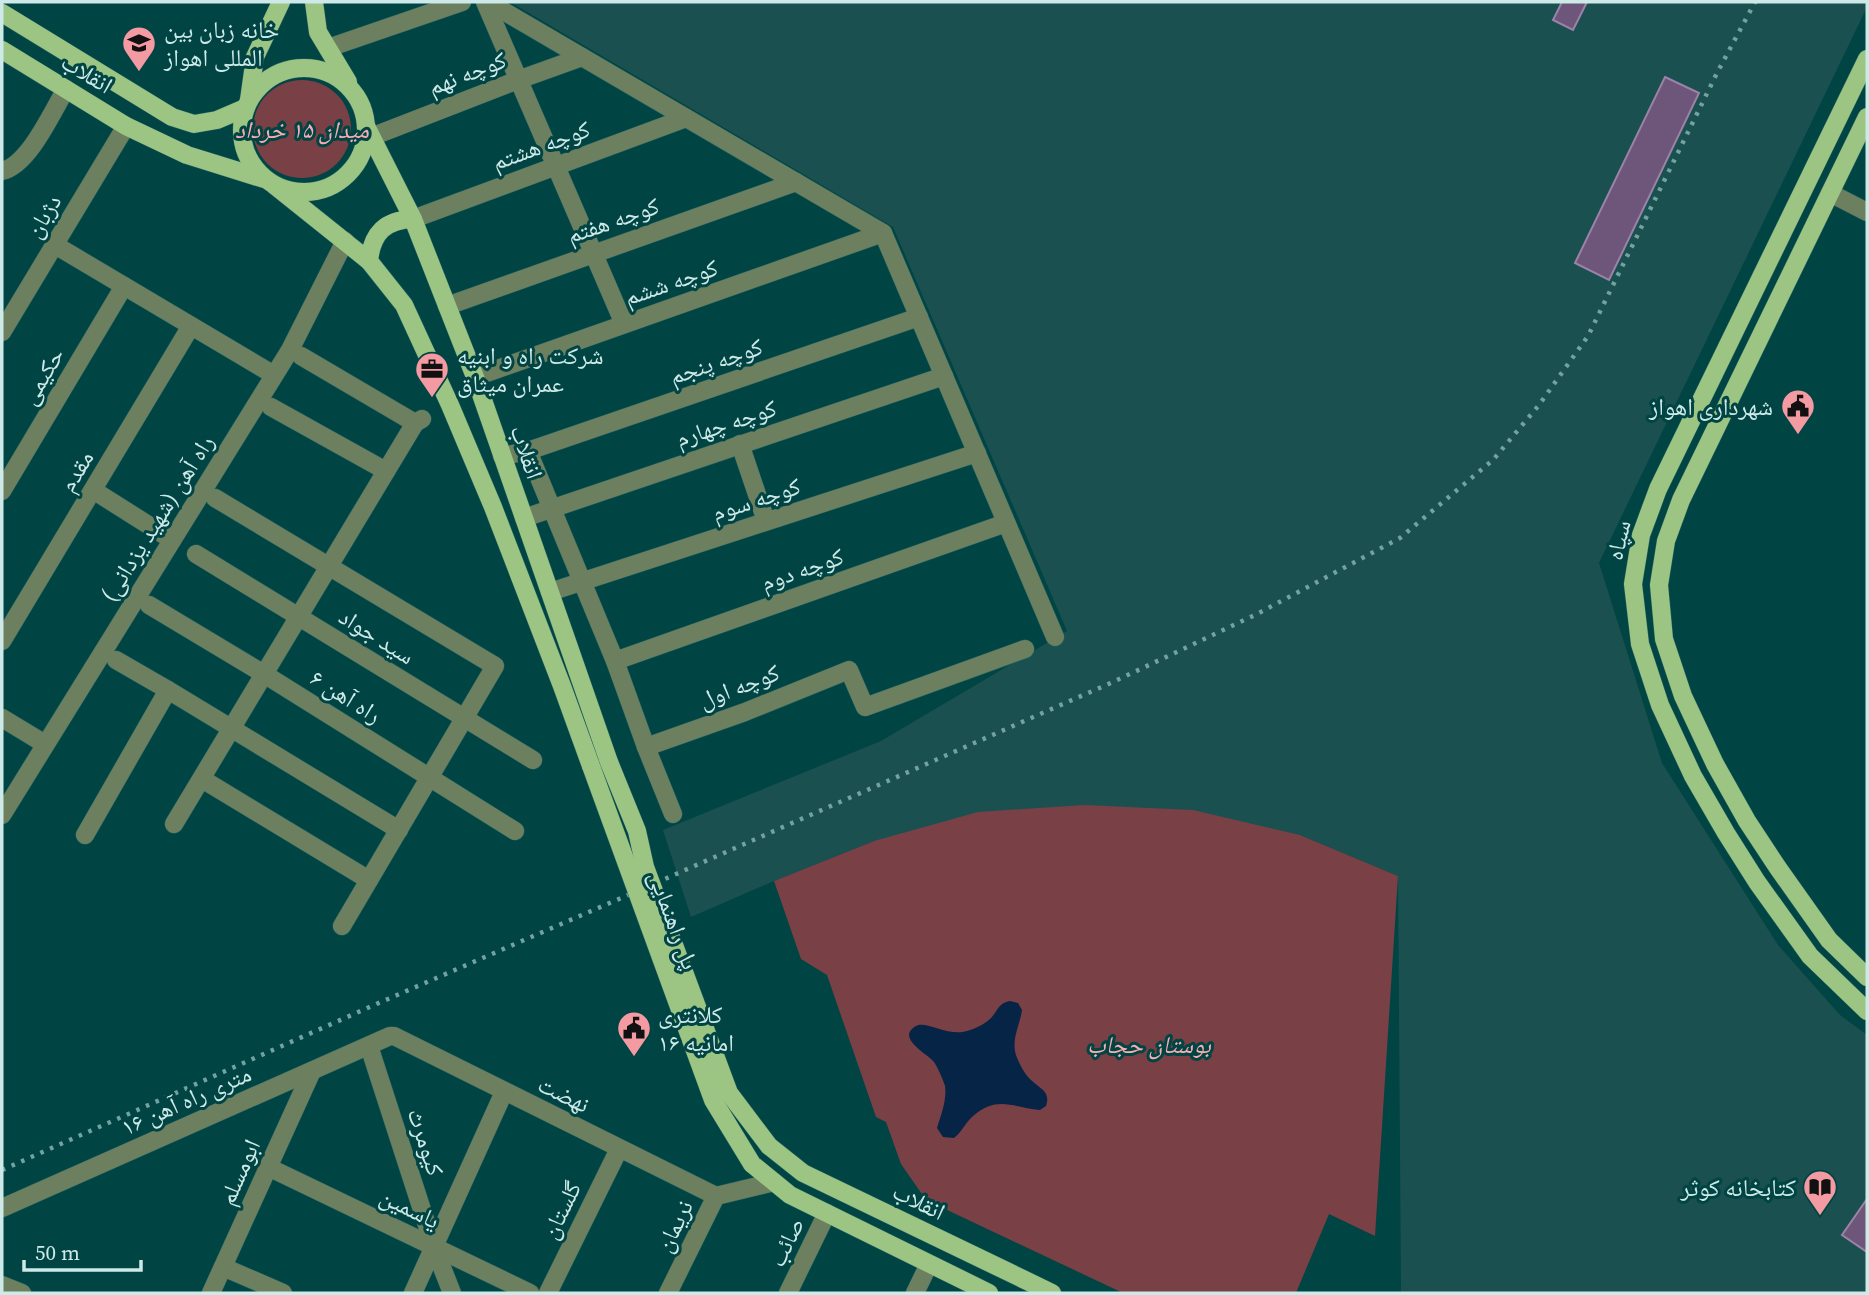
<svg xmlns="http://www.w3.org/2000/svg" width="1869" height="1295" font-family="'Source Serif 4','Noto Naskh Arabic',serif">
<rect width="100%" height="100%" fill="#004443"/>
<path fill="#1a5050" d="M510,2H1867V7L1599,563L1662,763L1778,945L1840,1015L1867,1035V1293H1401L1398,876L1300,835L874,841L774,881L691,917L663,830L881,741L1067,631L893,227Z"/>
<g fill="#794046">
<circle cx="302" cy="129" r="49"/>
<path d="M1084,805L1193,810L1300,835L1398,876L1375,1236L1329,1214L1296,1293H1123L926,1200L901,1164L886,1122L876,1117L827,975L801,959L774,881L874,841L978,812Z"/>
</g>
<path fill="#062445" d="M1010,1001L1018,1003L1022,1010C1020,1025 1011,1039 1016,1055C1019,1063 1024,1074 1031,1080C1040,1089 1051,1091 1046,1106L1040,1110C1014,1108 997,1094 972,1117C965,1123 962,1132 954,1138L943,1137L937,1128C941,1115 947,1100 945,1086C943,1079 938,1068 934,1062C928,1054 895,1038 916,1026C926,1020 948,1037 967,1031C975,1029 985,1024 991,1018C998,1011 998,1003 1010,1001Z"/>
<g fill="#6d5679" stroke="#9b83a8" stroke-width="2">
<path d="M1562,2H1587L1573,30L1553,20Z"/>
<path d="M1665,77L1699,93L1609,280L1575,263Z"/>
<path d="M1867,1199V1252L1842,1235Z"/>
</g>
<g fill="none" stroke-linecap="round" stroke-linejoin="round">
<g stroke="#256261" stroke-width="19">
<g id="minor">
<path d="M485,2L624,324"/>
<path d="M488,2L883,233L1055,637"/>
<path d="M328,48L462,2"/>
<path d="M371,137L518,80L582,57"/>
<path d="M2,171C29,165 52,112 66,89"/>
<path d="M1830,193L1867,212"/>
<path d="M413,219L686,118"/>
<path d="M55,245L274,375"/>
<path d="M447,306L796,182"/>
<path d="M2,332L126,126"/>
<path d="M301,356L415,423"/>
<path d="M475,377L883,233"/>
<path d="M271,407L386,471"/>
<path d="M740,444L766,521"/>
<path d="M528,451L919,317"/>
<path d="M502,456L528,451L615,661L646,747L673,814"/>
<path d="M93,490L172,540"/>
<path d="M2,491L124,286"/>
<path d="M215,498L495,666L342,926"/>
<path d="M524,518L944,376"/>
<path d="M196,554L533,760"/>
<path d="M550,592L977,453"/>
<path d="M149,605L264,674L515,831"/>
<path d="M2,641L191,326"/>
<path d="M116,660L168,690L399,830"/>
<path d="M615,661L1006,523"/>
<path d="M2,718L45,744"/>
<path d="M646,747L745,712L849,670L865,707L1025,649"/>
<path d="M202,779L369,880"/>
<path d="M2,815L290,350L345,241"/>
<path d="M174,824L415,423L422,419"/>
<path d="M85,835L168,690"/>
<path d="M369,1046L434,1247L452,1293"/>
<path d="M268,1167L530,1293"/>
<path d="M716,1196L774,1182"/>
<path d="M2,1208L390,1036H394L716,1196"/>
<path d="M223,1267L283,1293"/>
<path d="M2,1285L22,1293"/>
<path d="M211,1293L312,1071"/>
<path d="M413,1293L504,1092"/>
<path d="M548,1293L619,1149"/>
<path d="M668,1293L716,1196"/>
<path d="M788,1293L827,1213"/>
<path d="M915,1293L929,1264"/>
</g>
</g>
<g stroke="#256261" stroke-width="19">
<g id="major">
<path d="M314,2L318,32L348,82"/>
<path d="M2,13L172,117L194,124L217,120L245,108"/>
<path d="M2,50L126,126L187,155L264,179"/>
<path d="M1867,59L1658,489L1641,535L1633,584L1640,644L1660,705L1693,776L1726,833L1757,882L1810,956L1867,1011"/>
<circle cx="304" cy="130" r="62"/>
<path d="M249,100L255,57L281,2"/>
<path d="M1867,117L1681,500L1666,541L1659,585L1664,639L1683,696L1715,764L1747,821L1778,868L1829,940L1867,977"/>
<path d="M366,126L413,219L475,377L609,762"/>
<path d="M274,185L369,261L404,305L450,405L493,507L562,686L591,766"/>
<path d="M369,261C372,233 385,220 413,219"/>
<path d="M769,1146L803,1173L1052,1293"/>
<path d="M752,1164L790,1195L989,1293"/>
</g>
</g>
<use href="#minor" stroke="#6c8060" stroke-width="18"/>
<use href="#major" stroke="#9cc583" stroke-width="18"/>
<path stroke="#74a2a1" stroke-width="4.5" stroke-dasharray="3.5 7" stroke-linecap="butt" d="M2,1170L381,1002L642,889L1113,682L1255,615L1400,538L1493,460L1539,405L1588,336L1717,73L1755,2"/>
<g stroke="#256261" stroke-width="19" stroke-linecap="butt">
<g id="major-bridge">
<path d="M609,762L637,831L645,867L729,1093L769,1146"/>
<path d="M591,766L713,1100L752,1164"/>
</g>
</g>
<use href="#major-bridge" stroke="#9cc583" stroke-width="18"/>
</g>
<defs>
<g id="school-pin" transform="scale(1.75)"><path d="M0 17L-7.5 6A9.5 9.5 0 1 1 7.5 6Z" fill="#f49aa2" stroke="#004443"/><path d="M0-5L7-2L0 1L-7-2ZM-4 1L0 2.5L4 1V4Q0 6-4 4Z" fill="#111"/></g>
<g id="office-pin" transform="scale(1.75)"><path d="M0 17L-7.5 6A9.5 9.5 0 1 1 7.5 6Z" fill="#f49aa2" stroke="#004443"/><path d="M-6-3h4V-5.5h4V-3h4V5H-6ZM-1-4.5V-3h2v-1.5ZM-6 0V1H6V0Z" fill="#111"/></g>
<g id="civic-pin" transform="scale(1.75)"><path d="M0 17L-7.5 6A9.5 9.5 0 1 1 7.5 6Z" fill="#f49aa2" stroke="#004443"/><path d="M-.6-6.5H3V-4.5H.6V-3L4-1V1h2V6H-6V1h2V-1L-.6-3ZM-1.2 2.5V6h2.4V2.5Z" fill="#111"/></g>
<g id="library-pin" transform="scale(1.75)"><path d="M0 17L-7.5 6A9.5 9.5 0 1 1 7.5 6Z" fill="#f49aa2" stroke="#004443"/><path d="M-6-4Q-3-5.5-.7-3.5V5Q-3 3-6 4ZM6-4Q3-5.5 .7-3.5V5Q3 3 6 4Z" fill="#111"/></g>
</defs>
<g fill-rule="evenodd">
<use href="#school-pin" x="139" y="43"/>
<use href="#office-pin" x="432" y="369"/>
<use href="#civic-pin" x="1798" y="406"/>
<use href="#civic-pin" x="634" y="1028"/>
<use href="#library-pin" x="1820" y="1187"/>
</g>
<g text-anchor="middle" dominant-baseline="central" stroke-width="6" stroke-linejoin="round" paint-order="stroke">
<g font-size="24" fill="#cdeae9" stroke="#004443" text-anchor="start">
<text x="164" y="29">خانه زبان بین<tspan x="164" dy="28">المللی اهواز</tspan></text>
<text x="457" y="355">شرکت راه و ابنیه<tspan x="457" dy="28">عمران میثاق</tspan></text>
<text x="1773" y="406" text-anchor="end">شهرداری اهواز</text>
<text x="658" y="1014">کلانتری<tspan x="658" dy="28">۱۶ امانیه</tspan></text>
<text x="1796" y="1187" text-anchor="end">کتابخانه کوثر</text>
</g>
<g font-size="24" fill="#cdeae9" stroke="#004443">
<text transform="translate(87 73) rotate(31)">انقلاب</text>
<text transform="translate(467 73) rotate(-21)">کوچه نهم</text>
<text transform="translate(541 145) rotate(-20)">کوچه هشتم</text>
<text transform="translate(43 216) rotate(-59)">دژبان</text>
<text transform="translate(613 220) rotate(-19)">کوچه هفتم</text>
<text transform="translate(671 282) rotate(-19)">کوچه ششم</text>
<text transform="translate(716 361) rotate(-19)">کوچه پنجم</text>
<text transform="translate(42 376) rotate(-59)">حکیمی</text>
<text transform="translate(726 423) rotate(-18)">کوچه چهارم</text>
<text transform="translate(527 452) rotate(71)">انقلاب</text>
<text transform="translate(76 471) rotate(-59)">مقدم</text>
<text transform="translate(756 499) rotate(-18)">کوچه سوم</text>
<text transform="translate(157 518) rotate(-58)">راه آهن (شهید یزدانی)</text>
<text transform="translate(1618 540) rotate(-77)">سپاه</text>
<text transform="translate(802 569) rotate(-19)">کوچه دوم</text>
<text transform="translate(377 636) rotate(32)">سید جواد</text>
<text transform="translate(739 686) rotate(-21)">کوچه اول</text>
<text transform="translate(346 696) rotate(32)">راه آهن ۶</text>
<text transform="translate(674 920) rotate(70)">پل راهنمایی</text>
<text transform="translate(564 1094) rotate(26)">نهضت</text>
<text transform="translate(186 1100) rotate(-24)">۱۶ متری راه آهن</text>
<text transform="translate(426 1142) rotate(72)">کیومرث</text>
<text transform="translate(239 1172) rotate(-66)">ابومسلم</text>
<text transform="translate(919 1201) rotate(26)">انقلاب</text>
<text transform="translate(410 1208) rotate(26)">یاسمین</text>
<text transform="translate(561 1210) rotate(-64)">گلستان</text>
<text transform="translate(674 1226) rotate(-64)">نریمان</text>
<text transform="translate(786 1242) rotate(-64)">صائب</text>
</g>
<g font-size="24" font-style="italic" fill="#f8adb2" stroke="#004443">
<text x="302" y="129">میدان ۱۵ خرداد</text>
<text x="1149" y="1044">بوستان حجاب</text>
</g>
</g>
<rect width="1869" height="1295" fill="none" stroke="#cdeae9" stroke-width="7"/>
<path d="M24 1260v10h117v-10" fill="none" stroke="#cdeae9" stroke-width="3.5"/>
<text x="35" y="1260" font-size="21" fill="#cdeae9" stroke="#004443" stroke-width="5" paint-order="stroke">50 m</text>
</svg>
